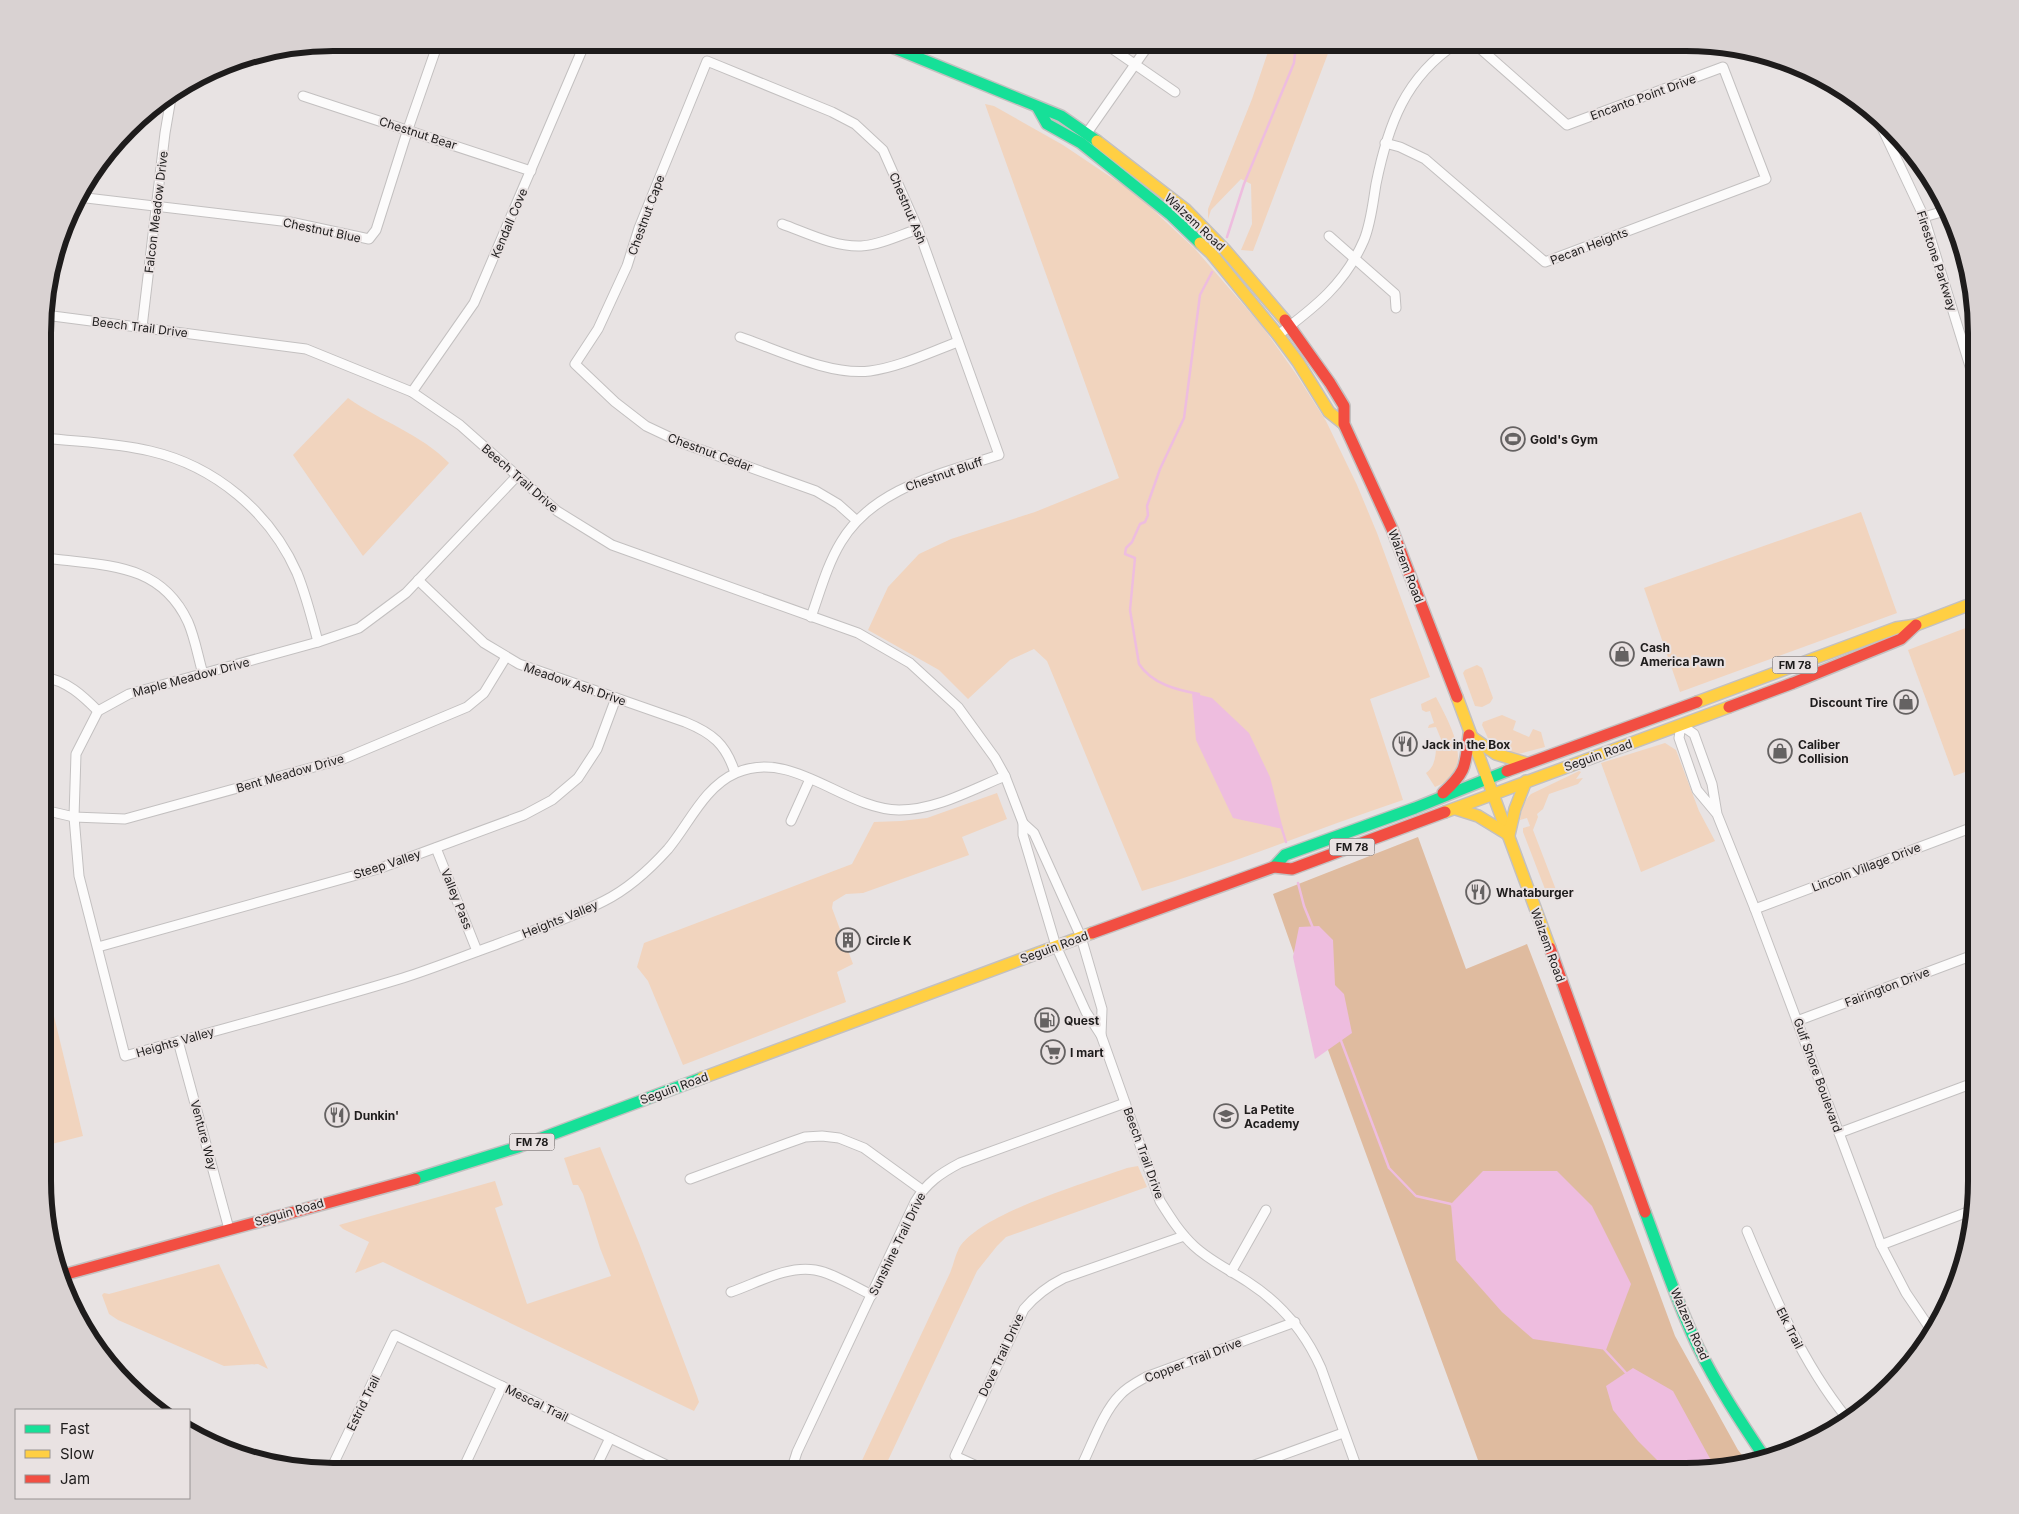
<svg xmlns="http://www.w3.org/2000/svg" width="2019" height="1514" font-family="Inter,sans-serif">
<rect width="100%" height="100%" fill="#e8e3e3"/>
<g fill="#f1d4be">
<path d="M1271,43H1332L1253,251L1241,250L1252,224L1251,184L1241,179L1211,210L1208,219V209L1252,99Z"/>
<path d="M985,104L994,106L1063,145L1136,194L1195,249L1262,326L1296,374L1326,421L1357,485L1377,533L1430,677L1370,699L1403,800C1316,829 1230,865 1142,891L1047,661L1034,649L1010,660L968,699L939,670L868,630L888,587L919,554L951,539L1035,512L1119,478Z"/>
<path d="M348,398C380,421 421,434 449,463L363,556L293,455Z"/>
<path d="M1861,512L1897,613L1680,692L1644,588Z"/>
<path d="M1976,624V768L1954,776L1908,650Z"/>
<path d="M1477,665L1482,668L1493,698L1490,703L1482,707L1475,706L1463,673L1465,670Z"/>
<path d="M1436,697C1450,725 1478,770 1435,787L1426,773C1435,767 1436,755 1436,746L1443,744L1436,727L1428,728L1429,725L1434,723L1430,711L1426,712L1422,710L1421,704Z"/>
<path d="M1502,715L1516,721L1513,730L1529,737L1533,729L1541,732L1545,747L1515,755L1491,745L1482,725L1483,722Z"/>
<path d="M1665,743L1676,750L1699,811L1715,841L1641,872L1601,763Z"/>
<path d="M1579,771L1581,772L1576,779L1583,778L1578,784L1549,794L1543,809L1537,814L1538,817L1533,830L1558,895L1557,899L1555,900L1553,895L1550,896L1551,899L1548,897L1523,832V828L1530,826L1527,818L1520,820C1521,810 1524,801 1531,794Z"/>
<path d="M997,793L1007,819L962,837L969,855L863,893L846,894L833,902L832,908L853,964L837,972L846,1002L683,1065L648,981L637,967L644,943L852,864L874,822L901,821L927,818Z"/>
<path d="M44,975L83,1136L48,1145L51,1154L43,1155Z"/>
<path d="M600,1147L639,1243L697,1396L699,1402L694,1411L383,1262L355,1273L369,1242L343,1229L339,1225L495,1181L503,1205L495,1208L527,1304L611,1276L600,1248L583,1194L578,1185H573L564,1158Z"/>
<path d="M1138,1166L1147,1187L1006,1237L997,1246L977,1271L883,1471H857L950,1273C953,1266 955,1256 959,1248C981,1213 1086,1183 1127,1168Z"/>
<path d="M219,1264L268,1369L258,1364L224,1366L118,1320L109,1314L102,1295L104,1293L109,1294Z"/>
</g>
<path fill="#dfbb9f" d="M1418,837L1466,969L1527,944L1604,1144L1675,1336L1738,1450L1749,1464L1685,1471H1482L1328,1050L1273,894Z"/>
<g fill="#eebddf">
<path d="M1192,693L1212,698L1249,733L1270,777L1283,829L1233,818L1196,740Z"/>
<path d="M1319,926L1333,940L1335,985L1344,994L1352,1033L1315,1059L1293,957L1299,927Z"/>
<path d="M1483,1171H1557L1592,1206L1631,1284L1606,1350L1533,1339L1502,1312L1456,1260L1451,1204Z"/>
<path d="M1633,1368L1673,1391L1713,1464L1718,1468L1668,1471L1638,1441L1613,1410L1606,1386Z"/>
</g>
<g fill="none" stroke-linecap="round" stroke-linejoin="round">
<g stroke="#eebddf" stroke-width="2.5">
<path d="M1227,237L1244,184L1294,63L1296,43"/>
<path d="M1199,694C1177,690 1152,684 1139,664L1130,610L1135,558L1125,554L1126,548L1132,542L1140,524L1145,522L1148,515L1147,506L1160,469L1184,418L1200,295L1212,272"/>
<path d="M1281,826L1286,842"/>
<path d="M1298,883L1304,906L1313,928"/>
<path d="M1340,1038L1389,1168L1416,1196L1451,1204L1453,1206"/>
<path d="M1604,1349L1627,1374"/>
</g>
<g stroke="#c3c0c0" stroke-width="11">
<g id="street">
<path d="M1104,43L1175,92"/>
<path d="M303,96L531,171"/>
<path d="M1875,113L1924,217L1976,386"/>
<path d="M1087,133L1150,43"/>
<path d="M1385,143L1400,147L1425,159L1545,262L1766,179L1723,67L1567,125L1474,43"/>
<path d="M78,197L290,222L369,239L376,230L408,129L438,43"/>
<path d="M1924,217L1948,210"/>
<path d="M782,224C807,233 834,247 861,246C880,245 900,235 918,229"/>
<path d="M1329,236L1395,294L1396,308"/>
<path d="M45,315L306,349L412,392L460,425L557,511L612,545L858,633L910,663L958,707L995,758L1005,776L1023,823V835L1056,946L1086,1012L1101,1035L1160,1201C1170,1217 1180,1233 1194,1246C1210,1261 1230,1270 1248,1282C1282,1304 1305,1332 1321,1368L1358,1471"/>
<path d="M142,327L165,133L171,98"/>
<path d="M1278,335C1315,307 1345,284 1364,240C1371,223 1373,202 1376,184C1388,125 1405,77 1457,43"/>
<path d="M740,337C778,350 830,376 870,371C900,367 930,352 958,342"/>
<path d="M412,392L474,303L585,43"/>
<path d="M45,438C80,442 116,443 150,451C215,466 270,512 297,573C306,595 312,619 318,642"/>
<path d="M517,476L406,593L359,628L318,642L129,694L98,711L76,754L74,817L79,876L125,1056C217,1030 311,1006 403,978C434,968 464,956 495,945C531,931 569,919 604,901C628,889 650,869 668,849C689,824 704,787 736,773C793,748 843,809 899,810C936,810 971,790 1005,776"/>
<path d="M54,559C109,566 161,564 188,622C195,638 198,657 203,674"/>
<path d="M418,580L484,643L519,664L685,722C712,733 726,744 735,773"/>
<path d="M811,617C820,592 827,565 841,542C874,487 942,474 999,455L918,229L883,150L855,124L832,112L707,61L639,228L627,266L598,329L575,364L615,402L646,426L682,443L816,491L838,504L857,521"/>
<path d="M44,677C67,681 82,695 98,711"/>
<path d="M44,810L74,817L125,819L343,759L467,707L484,693L506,657"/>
<path d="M1717,814L1697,790L1679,738L1681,725L1694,734L1712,784L1717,814L1755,909L1881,1245L1906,1293L1931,1330"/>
<path d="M791,821L810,779"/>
<path d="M1023,823L1034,833L1081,937L1102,1009L1101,1035"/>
<path d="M436,848L477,951"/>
<path d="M1755,909L1976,826"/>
<path d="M98,947L378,869L524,815L552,800L578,778L597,749L616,698"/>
<path d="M1797,1021L1976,954"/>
<path d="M178,1041L229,1229"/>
<path d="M1839,1133L1976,1082"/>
<path d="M690,1179L788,1143L805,1137L822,1136L839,1138L864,1148L922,1190"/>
<path d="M1747,1231C1774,1296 1802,1362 1846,1417"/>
<path d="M1881,1245L1973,1210"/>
<path d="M1231,1272L1266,1210"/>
<path d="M731,1292C757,1283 788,1265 815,1270C833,1273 855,1287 872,1295"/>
<path d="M330,1471L395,1335L679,1471"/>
<path d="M462,1471L502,1386"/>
<path d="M594,1471L610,1438"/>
<path d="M791,1471L797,1452L915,1202C926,1183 941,1173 960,1163L1125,1103"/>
<path d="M988,1471L955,1456L1024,1309C1036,1295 1048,1286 1064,1278L1184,1236"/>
<path d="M1079,1471C1091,1448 1102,1413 1120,1395C1127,1387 1137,1382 1146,1377L1295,1322"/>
<path d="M1238,1471L1343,1433"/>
</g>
</g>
<g stroke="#c3c0c0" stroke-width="14">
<g id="fast">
<path d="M882,43L1061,116L1097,141"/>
<path d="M1038,108L1047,124L1081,143L1171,215L1200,243"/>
<path d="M1274,867L1285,855L1415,808L1507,771"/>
<path d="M415,1179L518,1147L702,1078"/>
<path d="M1645,1212C1662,1257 1677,1303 1698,1347C1717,1386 1741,1422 1765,1458"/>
</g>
</g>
<g stroke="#c3c0c0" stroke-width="14">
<g id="slow">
<path d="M1097,141L1185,209L1226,251L1285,320"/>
<path d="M1200,243L1211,253L1278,335L1298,362L1329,412L1344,424"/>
<path d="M1457,697L1550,948"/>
<path d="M1697,702L1896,628L1916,625L1976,602"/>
<path d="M1469,735L1496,754L1526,763"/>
<path d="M1456,809L1478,816L1509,835L1515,809L1526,781"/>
<path d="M1445,812L1729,707"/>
<path d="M702,1078L1092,933"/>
</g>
</g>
<g stroke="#c3c0c0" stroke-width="14">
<g id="jam">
<path d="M1285,320L1330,383L1344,406V424L1392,529L1457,697"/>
<path d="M1729,707L1793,683L1901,639L1916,625"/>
<path d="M1507,771L1697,702"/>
<path d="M1443,793C1467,771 1465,766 1469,735"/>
<path d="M1092,933L1274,867L1292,869L1445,812"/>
<path d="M1550,948L1645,1212"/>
<path d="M63,1275L415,1179"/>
</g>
</g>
<use href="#street" stroke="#fcfbfb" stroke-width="9"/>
<use href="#fast" stroke="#16e098" stroke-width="11"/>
<use href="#slow" stroke="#ffcf43" stroke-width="11"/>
<use href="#jam" stroke="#f24e42" stroke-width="11"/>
</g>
<defs>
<g id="stadium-ring" transform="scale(1.25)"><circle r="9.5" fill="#e9e2e2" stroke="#656262" stroke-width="1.5"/><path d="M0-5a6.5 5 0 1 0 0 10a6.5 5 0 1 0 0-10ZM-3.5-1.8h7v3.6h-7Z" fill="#656262"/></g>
<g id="shop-ring" transform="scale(1.25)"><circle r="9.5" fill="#e9e2e2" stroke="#656262" stroke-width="1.5"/><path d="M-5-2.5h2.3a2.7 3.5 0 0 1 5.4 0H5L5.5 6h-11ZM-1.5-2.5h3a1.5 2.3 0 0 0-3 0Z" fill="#656262"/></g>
<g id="restaurant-ring" transform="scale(1.25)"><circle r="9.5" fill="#e9e2e2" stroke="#656262" stroke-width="1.5"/><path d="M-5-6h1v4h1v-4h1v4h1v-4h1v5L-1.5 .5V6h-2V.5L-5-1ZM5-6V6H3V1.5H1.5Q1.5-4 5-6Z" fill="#656262"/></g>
<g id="building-ring" transform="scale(1.25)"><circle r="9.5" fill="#e9e2e2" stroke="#656262" stroke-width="1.5"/><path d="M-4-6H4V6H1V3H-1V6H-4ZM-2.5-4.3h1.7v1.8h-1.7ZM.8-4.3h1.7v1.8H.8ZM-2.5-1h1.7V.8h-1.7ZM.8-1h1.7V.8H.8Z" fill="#656262"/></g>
<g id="fuel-ring" transform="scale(1.25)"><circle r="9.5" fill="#e9e2e2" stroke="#656262" stroke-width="1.5"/><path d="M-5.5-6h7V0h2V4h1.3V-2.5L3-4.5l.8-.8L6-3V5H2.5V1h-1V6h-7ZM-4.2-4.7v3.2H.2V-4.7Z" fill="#656262"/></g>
<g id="supermarket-ring" transform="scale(1.25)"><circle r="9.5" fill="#e9e2e2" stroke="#656262" stroke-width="1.5"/><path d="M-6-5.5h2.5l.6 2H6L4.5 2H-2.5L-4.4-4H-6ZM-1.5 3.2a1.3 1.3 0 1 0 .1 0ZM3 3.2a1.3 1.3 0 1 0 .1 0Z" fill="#656262"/></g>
<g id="school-ring" transform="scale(1.25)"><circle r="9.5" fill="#e9e2e2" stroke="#656262" stroke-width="1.5"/><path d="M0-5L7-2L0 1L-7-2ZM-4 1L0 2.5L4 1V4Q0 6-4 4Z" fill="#656262"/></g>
</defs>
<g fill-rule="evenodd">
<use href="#stadium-ring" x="1513" y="439"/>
<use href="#shop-ring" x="1622" y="654"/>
<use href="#shop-ring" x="1906" y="702"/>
<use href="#restaurant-ring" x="1405" y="744"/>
<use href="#shop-ring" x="1780" y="751"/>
<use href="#restaurant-ring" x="1478" y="892"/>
<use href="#building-ring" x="848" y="940"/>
<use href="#fuel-ring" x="1047" y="1020"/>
<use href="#supermarket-ring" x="1053" y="1052"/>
<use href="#restaurant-ring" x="337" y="1115"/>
<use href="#school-ring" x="1226" y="1116"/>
</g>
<g text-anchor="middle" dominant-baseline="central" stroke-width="4" stroke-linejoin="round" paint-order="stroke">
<g fill="#e9e2e2" stroke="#5b5757" stroke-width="1">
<rect x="1772.5" y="656.5" width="45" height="17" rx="4"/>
<rect x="1329.5" y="838.5" width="45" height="17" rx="4"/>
<rect x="509.5" y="1133.5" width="45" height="17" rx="4"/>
</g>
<g font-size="11" font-weight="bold" fill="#1e1c1c">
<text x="1795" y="665">FM 78</text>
<text x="1352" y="847">FM 78</text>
<text x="532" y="1142">FM 78</text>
</g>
<g font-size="12" fill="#1e1c1c" stroke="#e9e2e2">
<text transform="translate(1643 97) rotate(-20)">Encanto Point Drive</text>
<text transform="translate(418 133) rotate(18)">Chestnut Bear</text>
<text transform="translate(908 208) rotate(67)">Chestnut Ash</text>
<text transform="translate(156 212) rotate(-83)">Falcon Meadow Drive</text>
<text transform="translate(646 215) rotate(-70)">Chestnut Cape</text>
<text transform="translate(1195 222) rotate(43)">Walzem Road</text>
<text transform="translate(509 223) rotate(-67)">Kendall Cove</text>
<text transform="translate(322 230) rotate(12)">Chestnut Blue</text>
<text transform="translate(1589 246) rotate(-21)">Pecan Heights</text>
<text transform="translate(1937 261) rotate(72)">Firestone Parkway</text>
<text transform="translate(140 327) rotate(7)">Beech Trail Drive</text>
<text transform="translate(710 452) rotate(20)">Chestnut Cedar</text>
<text transform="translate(944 474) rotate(-19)">Chestnut Bluff</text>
<text transform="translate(520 478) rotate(41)">Beech Trail Drive</text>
<text transform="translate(1406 566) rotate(69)">Walzem Road</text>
<text transform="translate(191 677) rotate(-15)">Maple Meadow Drive</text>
<text transform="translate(575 684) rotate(19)">Meadow Ash Drive</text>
<text transform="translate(1598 755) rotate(-20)">Seguin Road</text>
<text transform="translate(290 773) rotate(-16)">Bent Meadow Drive</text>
<text transform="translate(387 864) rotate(-18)">Steep Valley</text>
<text transform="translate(1866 867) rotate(-21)">Lincoln Village Drive</text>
<text transform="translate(457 899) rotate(68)">Valley Pass</text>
<text transform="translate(560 919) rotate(-22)">Heights Valley</text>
<text transform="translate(1548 945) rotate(70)">Walzem Road</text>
<text transform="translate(1054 947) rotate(-20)">Seguin Road</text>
<text transform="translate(1887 987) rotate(-21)">Fairington Drive</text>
<text transform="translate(175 1042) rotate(-16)">Heights Valley</text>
<text transform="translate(1818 1075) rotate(70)">Gulf Shore Boulevard</text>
<text transform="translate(674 1088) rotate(-20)">Seguin Road</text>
<text transform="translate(204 1135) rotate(75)">Venture Way</text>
<text transform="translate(1144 1153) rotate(70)">Beech Trail Drive</text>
<text transform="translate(289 1212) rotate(-16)">Seguin Road</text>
<text transform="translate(897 1244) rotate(-64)">Sunshine Trail Drive</text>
<text transform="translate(1690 1324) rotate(66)">Walzem Road</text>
<text transform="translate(1790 1328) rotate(63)">Elk Trail</text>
<text transform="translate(1001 1355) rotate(-65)">Dove Trail Drive</text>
<text transform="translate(1193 1360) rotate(-21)">Copper Trail Drive</text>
<text transform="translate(363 1403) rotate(-64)">Estrid Trail</text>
<text transform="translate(537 1403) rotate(26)">Mescal Trail</text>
</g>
<g font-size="12" font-weight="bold" fill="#1e1c1c" stroke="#e9e2e2" text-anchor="start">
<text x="1530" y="439">Gold's Gym</text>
<text x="1640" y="647">Cash<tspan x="1640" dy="14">America Pawn</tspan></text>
<text x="1888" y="702" text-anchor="end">Discount Tire</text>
<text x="1422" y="744">Jack in the Box</text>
<text x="1798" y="744">Caliber<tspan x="1798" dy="14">Collision</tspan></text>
<text x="1496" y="892">Whataburger</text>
<text x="866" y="940">Circle K</text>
<text x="1064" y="1020">Quest</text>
<text x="1070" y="1052">I mart</text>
<text x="1244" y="1109">La Petite<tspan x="1244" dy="14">Academy</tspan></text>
<text x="354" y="1115">Dunkin'</text>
</g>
</g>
<path d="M0 0H2019V1514H0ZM333 51H1686A282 282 0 0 1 1968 333V1181A282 282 0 0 1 1686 1463H333A282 282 0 0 1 51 1181V333A282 282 0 0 1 333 51Z" fill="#d9d2d2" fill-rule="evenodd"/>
<path fill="none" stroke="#1e1c1c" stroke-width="6" d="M333 51H1686A282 282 0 0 1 1968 333V1181A282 282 0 0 1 1686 1463H333A282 282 0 0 1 51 1181V333A282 282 0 0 1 333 51Z"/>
<rect x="15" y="1409" width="175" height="90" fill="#e9e2e2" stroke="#989393"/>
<rect x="25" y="1425" width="25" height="8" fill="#16e098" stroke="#989393"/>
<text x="60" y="1434" font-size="15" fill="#1e1c1c">Fast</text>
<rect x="25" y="1450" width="25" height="8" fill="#ffcf43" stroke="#989393"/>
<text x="60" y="1459" font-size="15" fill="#1e1c1c">Slow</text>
<rect x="25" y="1475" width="25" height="8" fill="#f24e42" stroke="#989393"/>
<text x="60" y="1484" font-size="15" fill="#1e1c1c">Jam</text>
</svg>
